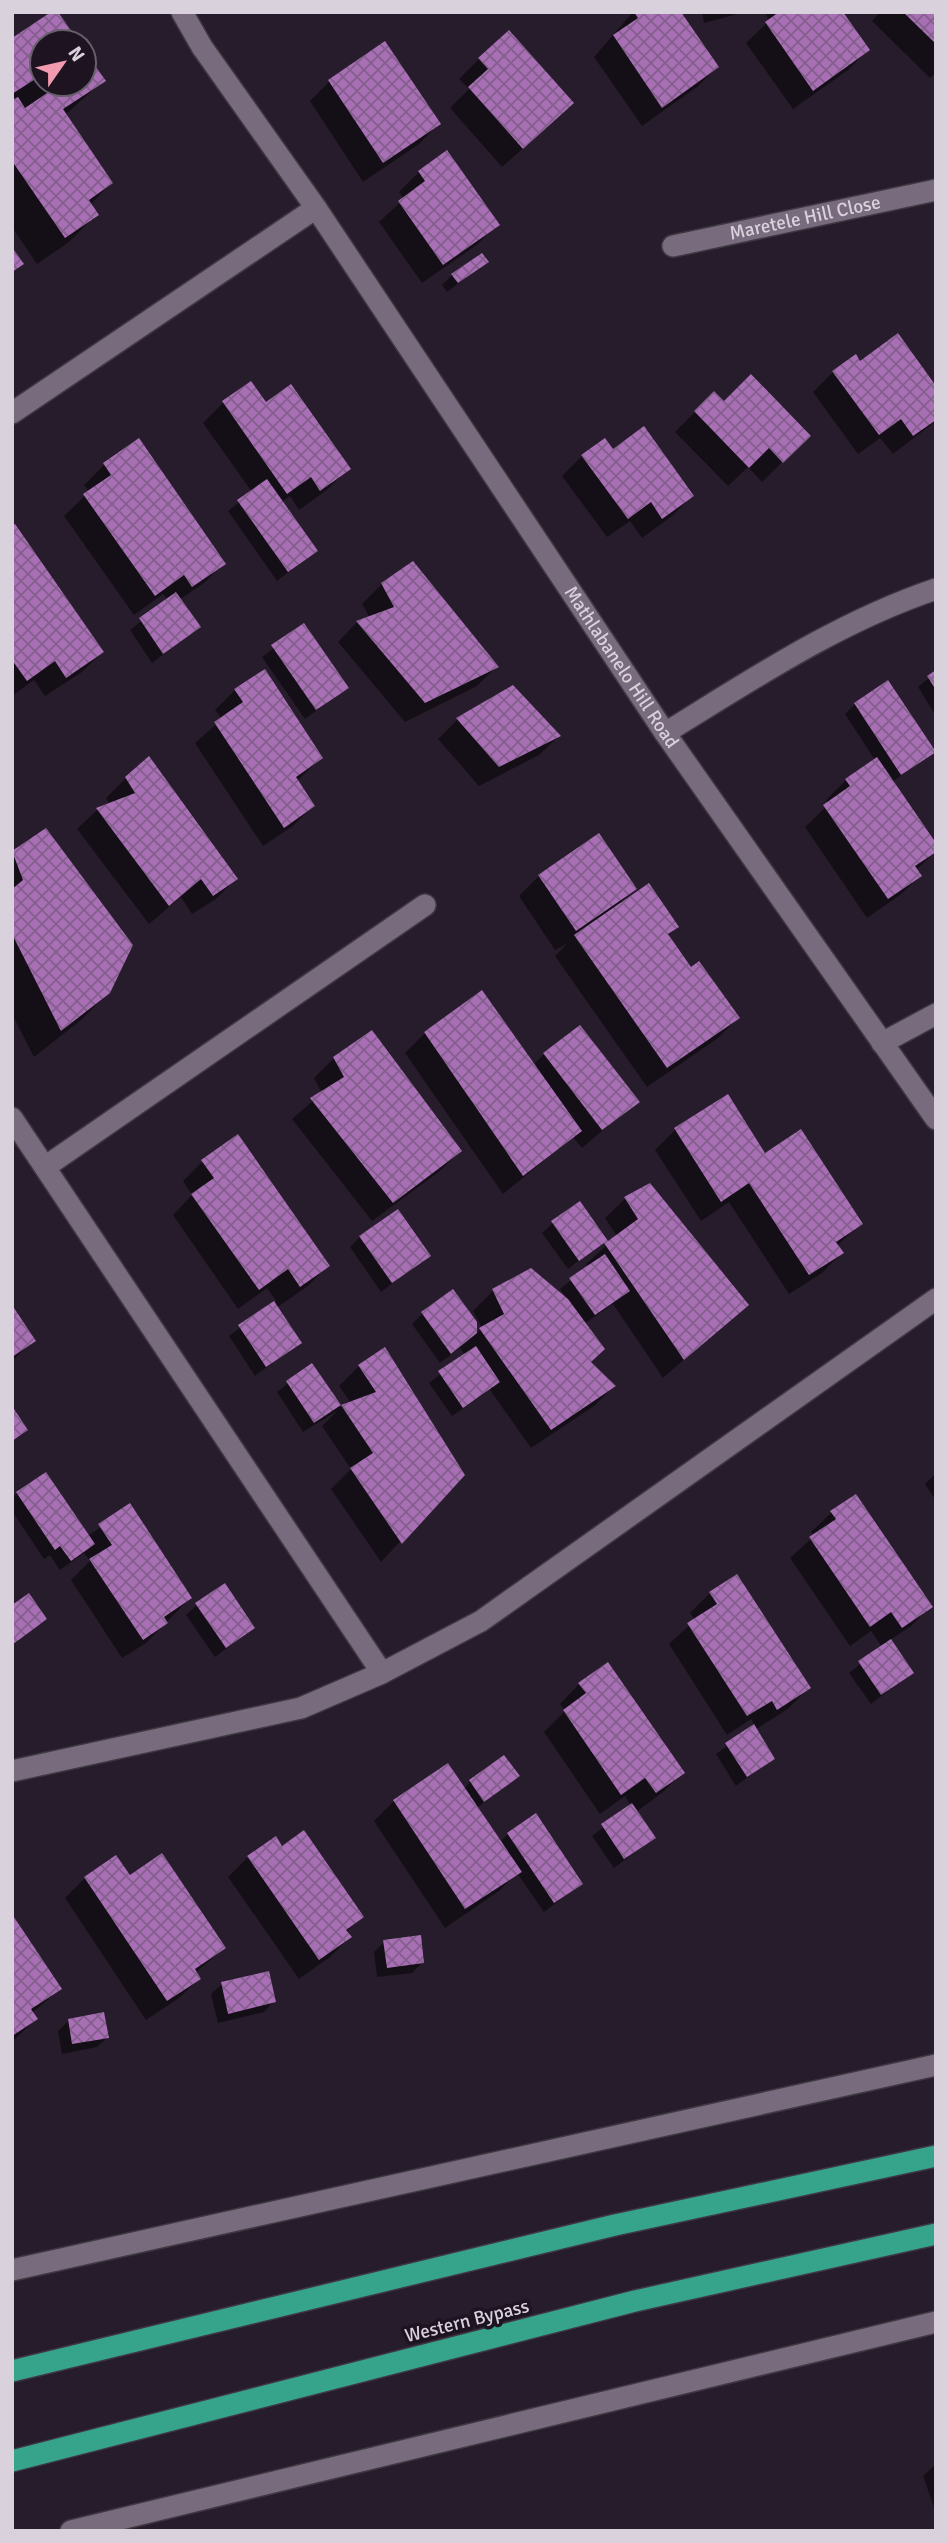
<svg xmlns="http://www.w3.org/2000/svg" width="948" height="2543" font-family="Signika,sans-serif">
<defs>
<pattern id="building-cross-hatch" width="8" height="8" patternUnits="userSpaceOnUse" patternTransform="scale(1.75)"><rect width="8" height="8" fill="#a86fb4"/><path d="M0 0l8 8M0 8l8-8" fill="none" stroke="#845e8c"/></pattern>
</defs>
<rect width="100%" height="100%" fill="#271c2b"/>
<g fill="#0007">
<path d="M633,12H678L717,67L697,87L642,126L594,57Z"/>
<path d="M702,12H745L704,23Z"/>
<path d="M765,12H841L868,50L848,70L793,109L746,43L769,21Z"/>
<path d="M880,12H936V73L930,78L872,21Z"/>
<path d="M12,40L77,42H42V84H84V53L103,81L65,115L111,183L90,205L96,215L69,242L37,264L12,227Z"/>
<path d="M479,59L552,123L502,167L450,108L469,89L459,79Z"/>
<path d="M330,81L439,124L419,144L363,182L310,101Z"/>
<path d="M419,172L497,224L478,244L422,283L379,222L404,199L399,192Z"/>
<path d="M486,262L447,292L442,285L452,275Z"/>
<path d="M860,363L936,389V421L893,454L880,438L858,454L813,392L833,372Z"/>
<path d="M251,383L265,405L348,469L328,489L299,510L290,496L281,502L316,551L277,581L228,511L252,492L203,423L223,403Z"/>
<path d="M714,393L724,403L809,436L762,482L748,467L728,486L675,432Z"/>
<path d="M138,440L224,563L204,583L179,600L198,627L152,663L130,630L168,600L163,594L134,615L64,516L89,492L84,485L104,465Z"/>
<path d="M612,452L692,496L672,516L642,538L630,521L607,537L562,476L582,456Z"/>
<path d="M12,529L102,652L82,672L45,696L34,680L12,696Z"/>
<path d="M382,584L496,667L477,686L405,722L338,642L357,622L370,618L362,604Z"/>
<path d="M304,625L347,688L305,719L262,657Z"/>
<path d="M936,672V716L918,687Z"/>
<path d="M513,687L559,736L539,755L479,786L438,739L457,720Z"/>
<path d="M235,690L321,758L297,781L313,806L293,826L263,846L195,743L222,719L215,710Z"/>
<path d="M855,704L934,752L892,782L936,851L916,870L920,876L900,895L867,918L805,827L829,804L826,800L846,780L875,760L845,714Z"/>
<path d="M126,778L236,879L216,899L192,914L181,897L149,924L77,829L97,810L110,804L106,798Z"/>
<path d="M45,831L109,992L81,1020L34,1057L12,1014V853Z"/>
<path d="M539,876L635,889L622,901L677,926L668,936L690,969L738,1018L718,1038L647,1087L555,956L567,944L555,950L519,896Z"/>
<path d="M425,1033L533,1065L544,1054L637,1101L582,1148L573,1137L503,1194L405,1053Z"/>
<path d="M334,1058L460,1151L440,1171L372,1221L292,1119L322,1093L314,1078Z"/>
<path d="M727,1096L765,1155L861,1223L837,1246L842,1253L822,1273L789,1294L729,1202L701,1221L655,1150L675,1130Z"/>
<path d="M203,1161L327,1266L308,1286L276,1308L300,1342L255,1376L229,1336L276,1301L267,1288L238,1309L173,1215L192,1195L183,1181Z"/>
<path d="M650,1185L746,1305L663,1378L613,1304L584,1324L589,1362L614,1386L594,1406L531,1448L490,1390L452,1416L429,1383L465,1355L460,1348L440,1363L412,1324L422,1314L476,1334L482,1328L473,1311L493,1291L567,1299L560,1289L588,1267L586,1264L617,1236L605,1218L625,1199Z"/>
<path d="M553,1223L605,1240L568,1269L542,1233Z"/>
<path d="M360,1237L428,1256L381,1292L350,1247Z"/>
<path d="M12,1309L34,1340L12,1361Z"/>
<path d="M312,1365L340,1407L351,1403L339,1386L359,1366L463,1474L381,1562L331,1489L351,1469L322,1426L337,1411L303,1432L277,1392Z"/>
<path d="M936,1473V1501L925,1484Z"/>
<path d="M17,1493L88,1536L130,1506L190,1598L146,1643L122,1658L71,1580L90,1561L84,1553L60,1570L50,1555L44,1559L12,1511V1498Z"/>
<path d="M855,1496L931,1606L911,1626L890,1640L912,1673L871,1704L849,1673L882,1647L871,1631L850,1646L790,1558L814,1536L811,1532L831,1513Z"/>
<path d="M737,1576L808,1688L789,1708L755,1730L772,1759L736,1786L716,1754L755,1726L751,1719L727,1735L669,1644L695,1620L690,1613L710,1593Z"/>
<path d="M197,1605L253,1628L215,1657L186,1615Z"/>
<path d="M12,1607L45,1619L12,1646Z"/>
<path d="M579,1684L683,1772L663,1792L636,1812L653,1838L614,1868L592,1836L631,1806L625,1796L600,1814L544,1732L565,1711L560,1704Z"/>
<path d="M448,1765L464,1789L470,1782L518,1776L477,1808L500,1842L508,1834L581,1884L544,1912L517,1873L499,1891L445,1928L374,1821L394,1801Z"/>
<path d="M275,1839L282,1849L362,1917L346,1932L350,1937L330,1957L299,1979L228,1877L248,1857Z"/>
<path d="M129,1877L224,1948L195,1973L199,1979L179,1998L146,2020L65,1898L85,1878Z"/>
<path d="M12,1917L60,1989L32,2013L36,2019L12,2042Z"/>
<path d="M384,1942L423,1962L412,1973L377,1977L374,1952Z"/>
<path d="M222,1984L274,2001L264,2012L218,2023L211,1994Z"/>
<path d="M68,2021L108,2037L97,2047L62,2054L58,2031Z"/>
<path d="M936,2464V2513L923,2476Z"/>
</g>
<g fill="url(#building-cross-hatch)">
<path d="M51,12H58L79,42H42V79L40,76L12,94V38Z"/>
<path d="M634,12H681L719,67L662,108L613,35L638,18Z"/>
<path d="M779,12H843L870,50L813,91L765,22Z"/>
<path d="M903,12H936V44Z"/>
<path d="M509,30L574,103L523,149L468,87L488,69L478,58Z"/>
<path d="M385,41L441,124L383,163L328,80Z"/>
<path d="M84,50L106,81L63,109L113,183L89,200L99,215L65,238L12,161V100L18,97L25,108L50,91L45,84H84Z"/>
<path d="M447,150L500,225L443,265L398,201L425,181L418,171Z"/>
<path d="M12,247L24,264L12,272Z"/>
<path d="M482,253L489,262L458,283L451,274Z"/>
<path d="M898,333L936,386V420L913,436L901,419L879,435L832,371L856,354L860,361Z"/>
<path d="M751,374L811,436L783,463L769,448L749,468L694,411L714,391L724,401Z"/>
<path d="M251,381L266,402L291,384L351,469L320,491L311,477L287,494L222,401Z"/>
<path d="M644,426L694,496L662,519L651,502L628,519L581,455L605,438L613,449Z"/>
<path d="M139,438L226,564L192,587L184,575L155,596L83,494L111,475L103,463Z"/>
<path d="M267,479L318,551L288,572L237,500Z"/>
<path d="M15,524L104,652L66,678L55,661L27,681L12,660V526Z"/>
<path d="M413,561L499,667L425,703L356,621L394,607L381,583Z"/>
<path d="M176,592L201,627L163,654L139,618Z"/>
<path d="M304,623L349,688L316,710L271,645Z"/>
<path d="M265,669L323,758L296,777L315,806L284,828L214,722L243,702L234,689Z"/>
<path d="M936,670V690L927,676Z"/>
<path d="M888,680L936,752L901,775L854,703Z"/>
<path d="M513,685L561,736L499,767L456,718Z"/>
<path d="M149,756L238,879L213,896L201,879L169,906L96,808L135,793L125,777Z"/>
<path d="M877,757L936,843V852L915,866L922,876L888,899L823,805L850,786L845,779Z"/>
<path d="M46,828L133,945L110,993L61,1031L12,934V889L23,880L12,851Z"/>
<path d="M599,833L637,889L576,931L538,875Z"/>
<path d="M649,883L679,927L668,934L691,967L699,961L740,1018L667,1068L574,935Z"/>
<path d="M482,990L582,1131L523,1176L424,1032Z"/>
<path d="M580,1025L640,1102L602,1130L543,1053Z"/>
<path d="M372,1030L462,1151L393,1203L310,1098L344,1077L333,1057Z"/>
<path d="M728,1094L765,1153L801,1129L863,1224L836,1242L844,1253L809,1275L749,1183L721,1202L674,1128Z"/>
<path d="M238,1134L330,1266L300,1287L288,1269L259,1290L191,1194L214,1178L201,1160Z"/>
<path d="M650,1183L749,1305L684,1360L604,1243L579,1261L551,1221L580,1201L608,1241L638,1219L624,1197Z"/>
<path d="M398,1209L431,1256L392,1283L359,1236Z"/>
<path d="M605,1254L630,1291L595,1315L569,1278Z"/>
<path d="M531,1268L568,1299L605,1349L591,1362L616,1386L551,1430L479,1328L504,1314L492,1289Z"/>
<path d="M453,1289L477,1322V1333L451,1354L421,1312Z"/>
<path d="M274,1301L302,1343L266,1367L238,1325Z"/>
<path d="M12,1305L36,1341L12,1357Z"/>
<path d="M476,1346L500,1382L463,1408L438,1371Z"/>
<path d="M385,1347L465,1475L402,1544L350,1468L373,1453L341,1405L376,1392L358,1365Z"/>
<path d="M312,1363L341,1405L314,1423L286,1381Z"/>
<path d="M12,1406L28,1430L12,1441Z"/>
<path d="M46,1472L95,1544L71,1561L60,1546L55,1550L16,1492Z"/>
<path d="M856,1494L933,1607L902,1628L891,1612L870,1627L809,1537L836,1519L830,1511Z"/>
<path d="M130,1503L192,1598L164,1617L168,1623L143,1640L89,1559L112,1545L98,1524Z"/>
<path d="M737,1574L811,1688L777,1710L772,1701L747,1716L687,1623L717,1604L709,1592Z"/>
<path d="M225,1583L255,1628L226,1648L195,1603Z"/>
<path d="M29,1593L47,1619L12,1645V1605Z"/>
<path d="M891,1639L914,1673L881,1695L858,1661Z"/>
<path d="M608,1662L685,1773L656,1793L645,1778L621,1795L563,1710L586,1693L578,1683Z"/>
<path d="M754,1724L775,1759L747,1777L725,1743Z"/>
<path d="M504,1755L520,1776L484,1802L469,1780Z"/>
<path d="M448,1763L522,1872L465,1909L393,1800Z"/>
<path d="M632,1803L656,1838L624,1859L601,1824Z"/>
<path d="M536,1813L583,1884L554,1903L507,1833Z"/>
<path d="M304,1830L364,1917L346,1930L352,1937L319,1960L247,1856L276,1836L282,1846Z"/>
<path d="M162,1853L226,1948L195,1969L201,1979L167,2001L84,1877L116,1855L130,1875Z"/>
<path d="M12,1914L62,1989L31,2009L38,2019L12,2036Z"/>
<path d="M421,1935L424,1963L387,1968L383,1940Z"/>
<path d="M269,1971L276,2002L228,2014L221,1982Z"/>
<path d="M104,2012L109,2038L72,2044L68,2019Z"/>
</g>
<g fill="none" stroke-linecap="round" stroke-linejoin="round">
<g stroke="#3f3843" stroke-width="24">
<g id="street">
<path id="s1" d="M182,12L202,47L316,208L665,733L936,1119"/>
<path id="s2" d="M673,246L936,190"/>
<path d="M12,413L316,208"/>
<path d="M665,733C753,679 838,622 936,589"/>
<path d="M882,1043L936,1014"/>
<path d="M12,1118L382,1673"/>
<path d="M45,1167L425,905"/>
<path d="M12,1771L301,1708L382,1673L481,1621L936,1299"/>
</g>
</g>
<g stroke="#3f3843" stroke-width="24">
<g id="secondary">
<path d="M12,2270L936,2065"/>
<path d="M71,2531L936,2322"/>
</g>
</g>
<g stroke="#3f3843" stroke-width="24">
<g id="highway">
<path d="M12,2371L615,2225L936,2156"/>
<path d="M12,2461L635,2301L936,2234"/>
</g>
</g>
<use href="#street" stroke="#776b7d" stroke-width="21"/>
<use href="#secondary" stroke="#776b7d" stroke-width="21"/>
<use href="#highway" stroke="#35a48b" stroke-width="21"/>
</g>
<g text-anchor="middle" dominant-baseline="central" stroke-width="7" stroke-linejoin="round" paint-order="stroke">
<g font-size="19" fill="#d9d2dc" stroke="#1d1321">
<text stroke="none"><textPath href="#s2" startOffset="135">Maretele Hill Close</textPath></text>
<text stroke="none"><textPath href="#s1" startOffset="789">Mathlabanelo Hill Road</textPath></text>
<text transform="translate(467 2321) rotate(-14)">Western Bypass</text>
</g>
</g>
<rect width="948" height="2543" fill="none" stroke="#d9d2dc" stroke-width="28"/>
<g transform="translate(63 63) rotate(56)"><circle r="33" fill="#1d1321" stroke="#685f6c" stroke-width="2"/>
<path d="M0-5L12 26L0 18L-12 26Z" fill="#f29ab0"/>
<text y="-10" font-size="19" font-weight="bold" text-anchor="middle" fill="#d9d2dc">N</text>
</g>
</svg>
